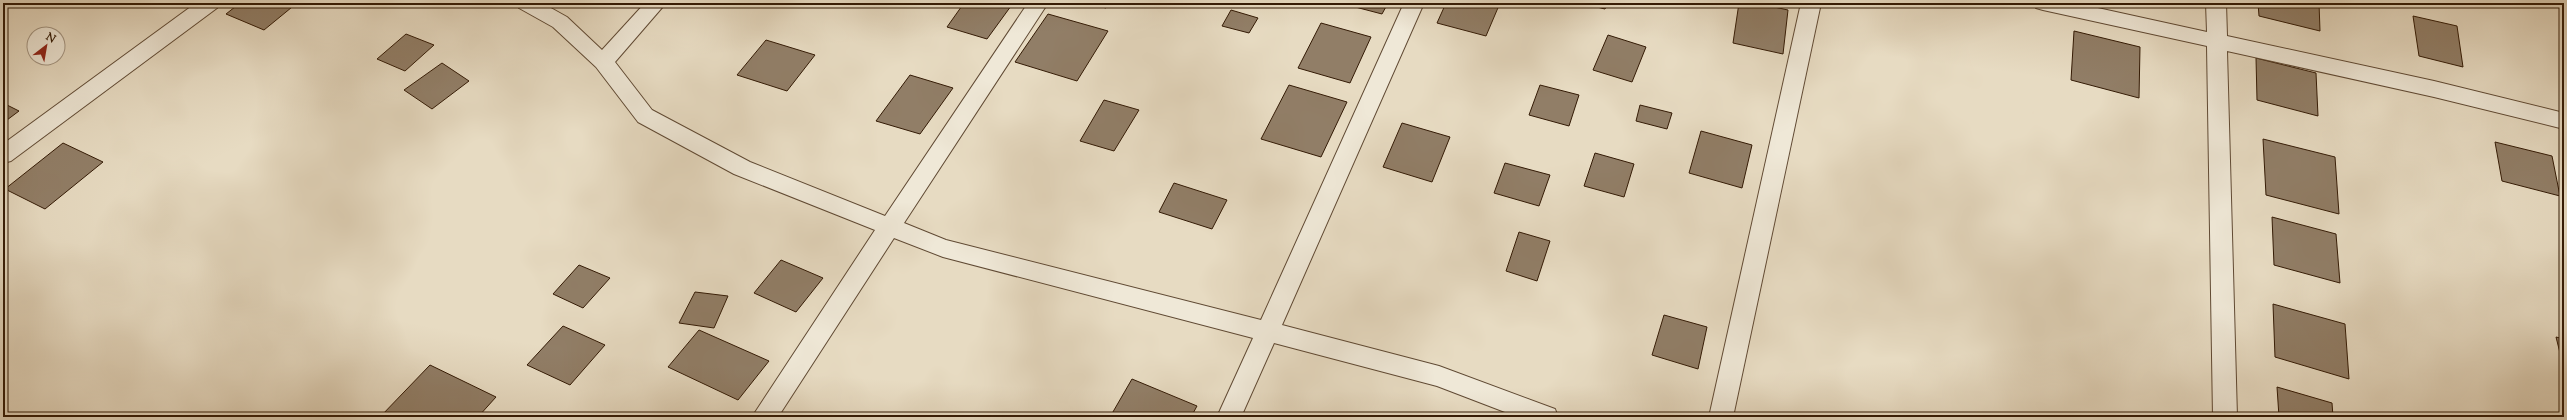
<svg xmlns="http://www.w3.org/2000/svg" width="2567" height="420" font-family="'Sorts Mill Goudy',serif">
<rect width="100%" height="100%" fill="#e7dbc2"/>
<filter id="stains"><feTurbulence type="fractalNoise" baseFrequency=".005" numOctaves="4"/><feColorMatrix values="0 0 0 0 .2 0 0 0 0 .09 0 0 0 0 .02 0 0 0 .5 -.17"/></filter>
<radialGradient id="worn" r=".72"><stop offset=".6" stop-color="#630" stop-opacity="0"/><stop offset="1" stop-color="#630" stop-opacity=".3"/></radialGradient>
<g fill="#917e67" stroke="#331a05">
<path d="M240,3H297L264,30L226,14Z"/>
<path d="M964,3H1001L1011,6L987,39L947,27Z"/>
<path d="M1086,3H1109L1106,8Z"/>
<path d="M1340,3H1388L1382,14Z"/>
<path d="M1446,3H1500L1486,36L1437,23Z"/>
<path d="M1581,3H1608L1605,9Z"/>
<path d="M1739,3H1756L1788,10L1783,54L1733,43Z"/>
<path d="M2258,3H2319L2320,31L2259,16Z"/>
<path d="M1231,10L1258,18L1249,33L1222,26Z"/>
<path d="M1048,14L1108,31L1077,81L1015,62Z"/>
<path d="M2413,16L2457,26L2463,67L2419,56Z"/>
<path d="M1321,23L1371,37L1350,83L1298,68Z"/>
<path d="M2074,31L2140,47L2139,98L2071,80Z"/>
<path d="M406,34L434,45L405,71L377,59Z"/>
<path d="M1608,35L1646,47L1632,82L1593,70Z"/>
<path d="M766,40L815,55L787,91L737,75Z"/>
<path d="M2256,58L2316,73L2318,116L2257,100Z"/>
<path d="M442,63L469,81L432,109L404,90Z"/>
<path d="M910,75L953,88L920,134L876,121Z"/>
<path d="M1289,85L1347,102L1321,157L1261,139Z"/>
<path d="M1540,85L1579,95L1569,126L1529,115Z"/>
<path d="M1104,100L1139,110L1114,151L1080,141Z"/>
<path d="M3,103L19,111L3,123Z"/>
<path d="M1640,105L1672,113L1667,129L1636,121Z"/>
<path d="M1402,123L1450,137L1432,182L1383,167Z"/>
<path d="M1701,131L1752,145L1742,188L1689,173Z"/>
<path d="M2263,139L2335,157L2339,214L2266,195Z"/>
<path d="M2495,142L2552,156L2560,196L2502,181Z"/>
<path d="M63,143L103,162L45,209L5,189Z"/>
<path d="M1595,153L1634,164L1624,197L1584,186Z"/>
<path d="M1505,163L1550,175L1539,206L1494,193Z"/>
<path d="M1174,183L1227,200L1212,229L1159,212Z"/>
<path d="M2272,217L2336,234L2340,283L2274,265Z"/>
<path d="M1519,232L1550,241L1537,281L1506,271Z"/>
<path d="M781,260L823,278L796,312L754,293Z"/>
<path d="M579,265L610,278L583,308L553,294Z"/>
<path d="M695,292L728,296L714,328L679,323Z"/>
<path d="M2273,304L2345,324L2349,379L2275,357Z"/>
<path d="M1664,315L1707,327L1698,369L1652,355Z"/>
<path d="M563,326L605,345L570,385L527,365Z"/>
<path d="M699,330L769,361L738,400L668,367Z"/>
<path d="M2556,337L2564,339V369Z"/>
<path d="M430,365L496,397L478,417H380Z"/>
<path d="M1132,379L1197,406L1191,417H1110Z"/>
<path d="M2277,387L2332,403L2333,417H2279Z"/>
</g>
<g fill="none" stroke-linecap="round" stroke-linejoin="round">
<g stroke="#604a34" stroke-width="2">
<g id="street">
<path d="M196,3H220L217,8L11,161L3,163V144Z"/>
<path d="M516,3H542L567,17L602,50L645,3H666L615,62L652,110L750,162L885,216L1028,3H1048L904,223L946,240L1261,320L1404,3H1424L1282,325L1439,366L1555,409L1558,417H1518L1437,386L1274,343L1241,417H1217L1253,338L943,257L894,238L778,417H752L875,230L734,174L638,122L596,67L553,27L519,8Z"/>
<path d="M1801,3H1821L1733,417H1709Z"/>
<path d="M2033,3H2075L2207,32L2206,3H2226L2227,36L2434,81L2564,113V129L2434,97L2227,51L2237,417H2213L2207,46L2043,10L2036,8Z"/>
</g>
</g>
<use href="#street" fill="#efe8d7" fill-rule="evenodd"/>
</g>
<rect width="2567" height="420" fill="none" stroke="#e7dbc2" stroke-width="16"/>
<rect x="4" y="4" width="2559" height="412" fill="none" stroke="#331a05" stroke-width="2"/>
<rect x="8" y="8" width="2551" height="404" fill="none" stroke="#331a05"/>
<g transform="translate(46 46) rotate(31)"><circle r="19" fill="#efe8d7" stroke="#a49683"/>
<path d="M0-3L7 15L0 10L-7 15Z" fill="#8f2418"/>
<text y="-6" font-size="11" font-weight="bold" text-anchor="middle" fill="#331a05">N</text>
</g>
<rect width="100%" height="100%" filter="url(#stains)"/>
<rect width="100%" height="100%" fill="url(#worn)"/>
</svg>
